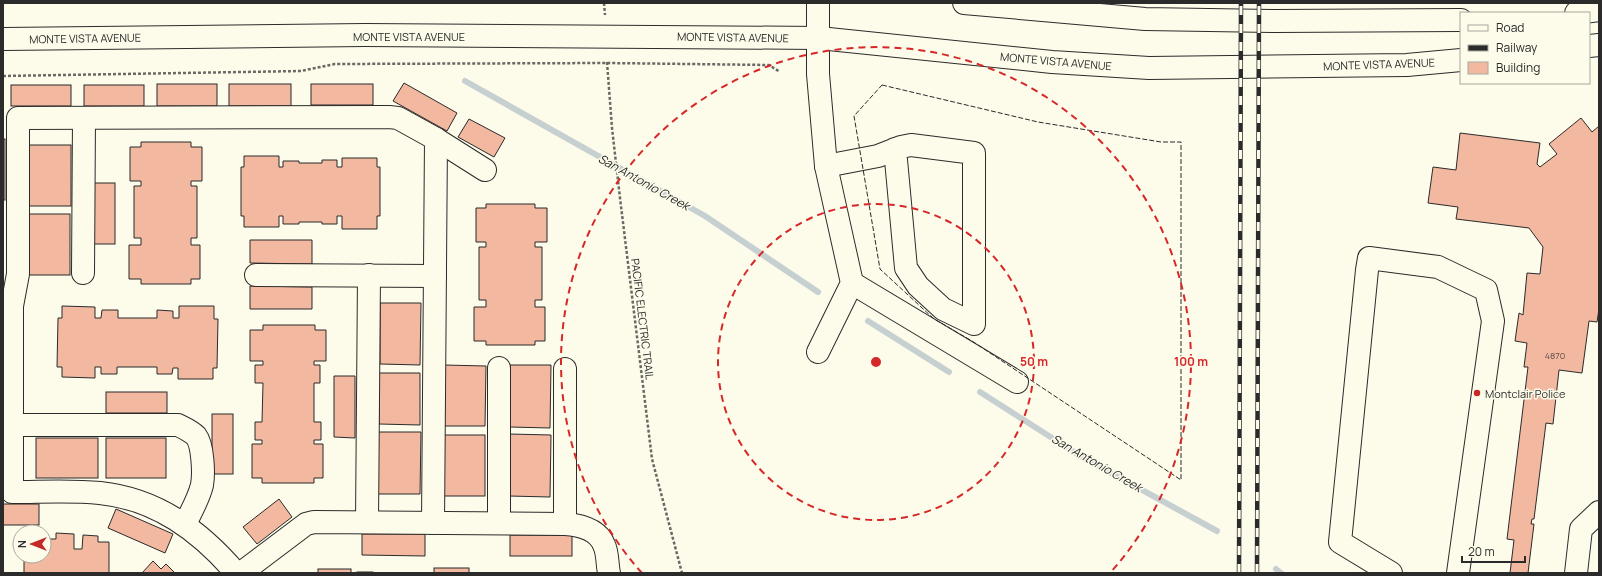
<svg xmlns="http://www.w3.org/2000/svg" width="1602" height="576" font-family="Manrope,sans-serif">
<rect width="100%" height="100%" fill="#fdfbea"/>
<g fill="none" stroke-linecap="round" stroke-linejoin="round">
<g stroke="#c7d0d0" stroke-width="6">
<path d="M465,81L705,216L818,292"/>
<path d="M868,321L949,372"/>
<path d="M980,392L1082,457L1217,531"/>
<path d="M1276,569L1281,573"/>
</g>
</g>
<g fill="#f2b8a0" stroke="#2b2b2b">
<path d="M404,83L457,113L447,131L393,101Z"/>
<rect x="157" y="84" width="60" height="22"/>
<rect x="229" y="84" width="62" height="22"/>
<rect x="311" y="84" width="62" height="21"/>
<rect x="11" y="85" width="60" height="21"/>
<rect x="84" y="85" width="60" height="21"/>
<path d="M1581,118L1592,132L1599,126V309L1597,322L1589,321L1582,373L1559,370L1553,424L1546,423L1534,519H1532L1531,524H1534L1528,573H1510L1514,540L1507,539L1528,367H1524L1527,343L1515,341L1519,313L1523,315L1527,273L1540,274L1543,247L1529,228L1456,219L1458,207L1428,203L1433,167L1456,170L1460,133L1540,143L1537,164L1540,167L1557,154L1549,144Z"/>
<path d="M469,119L505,138L494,157L458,137Z"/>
<rect x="3" y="139" width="2" height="61"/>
<path d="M141,142H191V147H202V181H191V186H197V238H191V245H200V279H191V284H141V279H129V245H141V238H134V186H141V181H130V147H141Z"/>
<rect x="29" y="145" width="42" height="61"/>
<path d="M244,156H279V167H283V161H299V163H322V160H337V167H342V158H377V167H380V216H377V229H342V216H337V224H322V222H299V224H283V216H279V227H244V216H241V167H244Z"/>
<rect x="93" y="183" width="22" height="61"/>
<path d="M486,204H535V208H547V242H535V247H542V300H535V307H545V341H535V345H486V341H474V307H486V300H479V247H486V242H476V208H486Z"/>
<rect x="28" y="214" width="42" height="61"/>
<path d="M250,240H312V264L250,263Z"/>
<path d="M250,286L312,287V309H250Z"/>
<path d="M380,303H421L420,365L380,364Z"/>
<path d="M62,306L95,307V318H101L102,310H118V318H157V310L173,311V318H179V306H214V319H218L217,368H213V379H178V368H173L172,374H157V367H117V374H101V367H95V378L62,377V367H57L58,318H62Z"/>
<path d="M263,325H315V330H326V361H314V365H320V383H314V422H321V440H314V444H323V478H314V483H262V478H252V444H262V440H255V422H262L263,383H255V365H263V361H250V330H263Z"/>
<path d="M444,365L486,366L485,426H444Z"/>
<path d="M510,365H551L550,428L510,427Z"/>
<path d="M379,373H420V425L379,424Z"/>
<path d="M334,376H355V438L334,437Z"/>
<rect x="106" y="392" width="61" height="21"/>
<rect x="212" y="414" width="21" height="60"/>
<path d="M378,432H421L420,494H378Z"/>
<path d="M509,434L551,435L550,497L509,496Z"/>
<rect x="444" y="435" width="41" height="61"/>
<rect x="36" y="438" width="62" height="40"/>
<rect x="106" y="438" width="60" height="40"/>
<path d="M279,499L292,517L257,544L243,527Z"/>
<rect x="3" y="504" width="36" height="21"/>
<path d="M116,509L173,534L165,553L108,528Z"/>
<path d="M56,533L74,534V549H82L83,535L98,536V542H109V573H24V556H44V539H56Z"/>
<path d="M362,534H425V556L362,555Z"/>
<rect x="510" y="535" width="62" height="21"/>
<path d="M153,561L161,569L166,564L175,573H142Z"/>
<rect x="434" y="568" width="35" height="5"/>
<rect x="318" y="569" width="33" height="4"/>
<rect x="357" y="572" width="16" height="1"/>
</g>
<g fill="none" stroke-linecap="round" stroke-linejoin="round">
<g stroke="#2b2b2b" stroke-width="24">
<g id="minor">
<path d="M826,166L878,156L901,147L911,145L974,153V324L943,309L918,286L906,268L895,149"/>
<path d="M83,273L84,118"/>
<path d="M256,275L435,276"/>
<path d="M852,283L1017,382"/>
<path d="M818,352L852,283L826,166L818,74V3"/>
<path d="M499,368V523"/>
<path d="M12,425H178C184,428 191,431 196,436C203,445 204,474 202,485C199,498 191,512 185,524"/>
<path d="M367,522L369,275"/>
<path d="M433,523L436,139"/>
<path d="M565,524V369"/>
<path d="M236,573C200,531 157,499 100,493C71,490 41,492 12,492V306L18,274V118L389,117L398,118L436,139L485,170"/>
<path d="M241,573L306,524L314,522L565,524C579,525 598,529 604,545C608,553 607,564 609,573"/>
<path d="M1391,573L1340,542L1367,270L1369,258L1438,267L1486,290L1493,321L1458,573"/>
<path d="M1576,573L1581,529L1599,512"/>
</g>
</g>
<g stroke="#2b2b2b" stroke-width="24">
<g id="major">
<path d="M964,3L1145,19L1275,21L1461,20"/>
<path d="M1576,13L1599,10"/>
<path d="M3,39L365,35L819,38L1052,62L1149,68L1407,65L1461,60"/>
<path d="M1589,46L1599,45"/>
</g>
</g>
<g stroke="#6a6964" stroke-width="2.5" stroke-dasharray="3 2" stroke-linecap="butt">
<path d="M604,3L605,15"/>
<path d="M607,62L612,128L620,198L652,459L682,573"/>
<path d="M3,76L301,71L335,64L607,63L769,65L780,72"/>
</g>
<use href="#minor" stroke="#fdfbea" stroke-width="22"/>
<use href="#major" stroke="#fdfbea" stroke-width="22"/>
<g stroke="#2b2b2b" stroke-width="4.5">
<g id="rail">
<path d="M1239,573L1241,3"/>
<path d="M1257,573L1259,3"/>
</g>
</g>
<use href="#rail" stroke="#fdfbea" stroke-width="3" stroke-dasharray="9" stroke-linecap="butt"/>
<path stroke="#2b2b2b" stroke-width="1" stroke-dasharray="5 2" stroke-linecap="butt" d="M882,85L1038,122L1161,142H1181V480L972,341L934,319L880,269L854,116Z"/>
</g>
<g fill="none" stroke="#d62828" stroke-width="2" stroke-dasharray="7 5">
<circle cx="876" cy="362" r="158"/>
<path d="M642 573A315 315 0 1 1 1110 573"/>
</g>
<circle fill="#c62828" stroke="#fdfbea" stroke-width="1.5" cx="1477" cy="393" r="4"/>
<g text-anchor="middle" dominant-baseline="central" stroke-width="3" stroke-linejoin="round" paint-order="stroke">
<g font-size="9" fill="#5d4e48">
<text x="1555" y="355">4870</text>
</g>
<g font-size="11" fill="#2b2b2b" stroke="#fdfbea">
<text x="409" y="36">MONTE VISTA AVENUE</text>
<text transform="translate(733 37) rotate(1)">MONTE VISTA AVENUE</text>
<text transform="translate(85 38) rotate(-1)">MONTE VISTA AVENUE</text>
<text transform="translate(1056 61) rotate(5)">MONTE VISTA AVENUE</text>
<text transform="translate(1379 64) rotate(-2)">MONTE VISTA AVENUE</text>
<text transform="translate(643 319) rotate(83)">PACIFIC ELECTRIC TRAIL</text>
</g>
<g font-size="11" fill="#2b2b2b" stroke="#fdfbea" text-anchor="start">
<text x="1485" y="393">Montclair Police</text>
</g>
<g font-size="12" font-style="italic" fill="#2b2b2b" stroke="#fdfbea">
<text transform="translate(644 182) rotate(29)">San Antonio Creek</text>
<text transform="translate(1097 463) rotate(30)">San Antonio Creek</text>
</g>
</g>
<circle cx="876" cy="362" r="6" fill="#d62828" stroke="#fdfbea" stroke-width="2"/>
<g font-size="12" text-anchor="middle" font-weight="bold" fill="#d62828" stroke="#fdfbea" stroke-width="3" stroke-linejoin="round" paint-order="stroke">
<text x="1034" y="366">50 m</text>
<text x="1191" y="366">100 m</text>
</g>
<rect width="1602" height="576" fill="none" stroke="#2b2b2b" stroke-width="8"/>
<rect x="1460" y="12" width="130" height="72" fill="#fdfbea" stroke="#a9a89e"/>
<rect x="1468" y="25" width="20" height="6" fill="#fdfbea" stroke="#a9a89e"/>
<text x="1496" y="32" font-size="12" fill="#2b2b2b">Road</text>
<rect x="1468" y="45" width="20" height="6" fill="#2b2b2b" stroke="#a9a89e"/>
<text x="1496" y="52" font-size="12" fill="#2b2b2b">Railway</text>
<rect x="1468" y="62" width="20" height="12" fill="#f2b8a0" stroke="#a9a89e"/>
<text x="1496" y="72" font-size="12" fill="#2b2b2b">Building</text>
<g transform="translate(32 544) rotate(270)"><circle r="19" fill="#fdfbea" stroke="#a9a89e"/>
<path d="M0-3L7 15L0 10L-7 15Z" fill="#c62828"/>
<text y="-6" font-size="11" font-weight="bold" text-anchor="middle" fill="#2b2b2b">N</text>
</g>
<path d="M1462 556v6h63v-6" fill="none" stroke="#2b2b2b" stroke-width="2"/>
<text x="1468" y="556" font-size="12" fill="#2b2b2b" stroke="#fdfbea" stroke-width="3" paint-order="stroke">20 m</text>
</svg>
